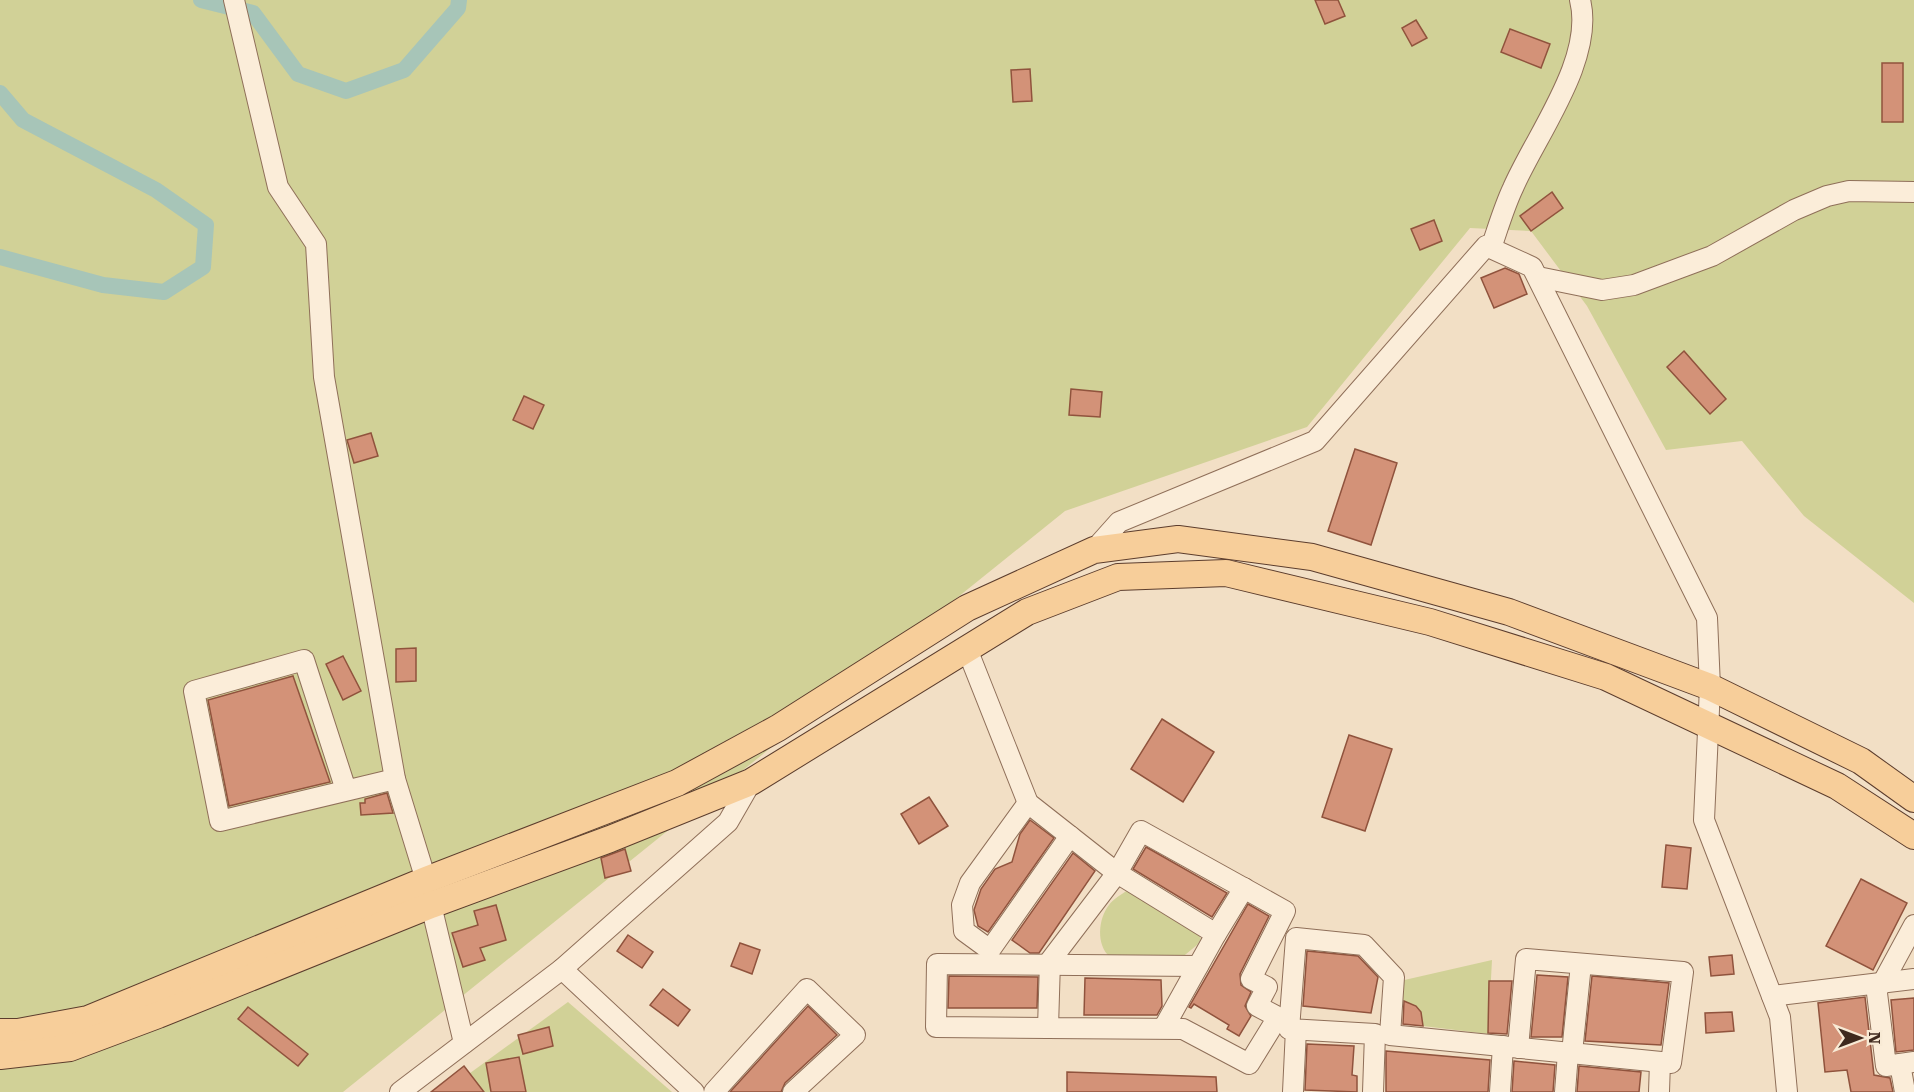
<svg xmlns="http://www.w3.org/2000/svg" width="1914" height="1092" font-family="'Roboto Serif',serif">
<rect width="100%" height="100%" fill="#f2dfc5"/>
<g fill="#d1d197">
<path d="M0,0H1914V603L1804,516L1742,441L1666,450L1587,306L1531,231L1470,228L1307,427L1065,511L343,1092H0Z"/>
<path d="M1128,890L1198,934L1201,939L1197,945L1180,959L1110,957C1096,945 1098,919 1109,905C1113,899 1122,894 1128,890Z"/>
<path d="M1492,960L1488,1034L1423,1026C1423,1010 1414,1006 1400,1000V981Z"/>
<path d="M568,1002L672,1092H444Z"/>
</g>
<g fill="none" stroke-linecap="round" stroke-linejoin="round">
<g stroke="#a7c5b8" stroke-width="16">
<path d="M201,0L253,13L298,74L346,91L404,70L458,8L459,0"/>
<path d="M0,93L23,120L156,190L206,225L203,267L164,292L103,285L0,257"/>
</g>
</g>
<g fill="#d39278" stroke="#90533d" stroke-width="1.5">
<path d="M1315,0H1338L1345,16L1325,24Z"/>
<path d="M1416,20L1427,38L1412,46L1402,28Z"/>
<path d="M1510,29L1550,44L1541,68L1501,52Z"/>
<rect x="1882" y="63" width="21" height="59"/>
<path d="M1030,69L1032,101L1013,102L1011,70Z"/>
<path d="M1552,192L1563,208L1531,231L1520,216Z"/>
<path d="M1434,220L1442,241L1420,250L1411,229Z"/>
<path d="M1505,268L1519,274L1527,294L1494,308L1481,278Z"/>
<path d="M1684,351L1726,399L1710,414L1667,367Z"/>
<path d="M1071,389L1102,392L1100,417L1069,415Z"/>
<path d="M524,396L544,405L533,429L513,420Z"/>
<path d="M371,433L378,456L354,463L347,440Z"/>
<path d="M1355,449L1397,463L1371,545L1328,531Z"/>
<path d="M416,648V681L396,682V649Z"/>
<path d="M343,656L361,691L343,700L326,664Z"/>
<path d="M293,676L330,782L229,806L208,700Z"/>
<path d="M1162,719L1214,752L1183,802L1131,769Z"/>
<path d="M1349,735L1392,749L1365,831L1322,817Z"/>
<path d="M387,793L393,813L361,815L360,803H365V799Z"/>
<path d="M929,797L948,826L919,844L901,814Z"/>
<path d="M1030,820L1054,838L988,932L978,926L974,910L981,889L995,869L1012,862L1020,834Z"/>
<path d="M1666,845L1691,848L1687,889L1662,887Z"/>
<path d="M1146,847L1227,893L1212,917L1133,869Z"/>
<path d="M625,849L631,871L605,878L601,858Z"/>
<path d="M1073,853L1095,871L1039,953H1030L1012,940Z"/>
<path d="M1861,879L1907,903L1873,970L1826,946Z"/>
<path d="M1248,904L1269,916L1240,974L1241,985L1251,992L1245,1006L1251,1016L1239,1036L1227,1029L1229,1025L1194,1004L1191,1008L1189,1007Z"/>
<path d="M496,905L506,940L480,948L485,960L463,967L452,933L478,925L474,911Z"/>
<path d="M628,935L653,952L642,968L617,951Z"/>
<path d="M740,943L760,950L752,974L731,966Z"/>
<path d="M1307,951L1358,956L1378,977L1371,1013L1303,1006Z"/>
<path d="M1732,955L1734,974L1711,976L1709,957Z"/>
<path d="M1537,975L1568,977L1562,1037H1531Z"/>
<path d="M949,976L1038,977L1037,1008H948Z"/>
<path d="M1592,976L1669,983L1661,1045L1585,1041Z"/>
<path d="M1085,978L1161,980L1162,1006L1157,1015H1084Z"/>
<path d="M1489,981H1512L1507,1034L1488,1033Z"/>
<path d="M663,989L690,1010L678,1026L650,1005Z"/>
<path d="M1865,997L1874,1075L1890,1078L1893,1092H1851L1847,1070L1825,1072L1818,1003Z"/>
<path d="M1914,998V1050L1896,1052L1891,1000Z"/>
<path d="M1404,1001L1416,1006L1421,1012L1423,1026L1403,1024Z"/>
<path d="M808,1006L837,1035L785,1083L781,1092H730Z"/>
<path d="M248,1007L308,1054L298,1066L238,1019Z"/>
<path d="M1732,1012L1734,1031L1706,1033L1705,1013Z"/>
<path d="M549,1027L553,1046L523,1054L518,1035Z"/>
<path d="M1307,1044L1354,1046L1352,1075L1357,1076V1092L1305,1090Z"/>
<path d="M1386,1051L1490,1060L1488,1092H1386Z"/>
<path d="M519,1057L526,1092H491L486,1063Z"/>
<path d="M1514,1061L1555,1065L1553,1092H1512Z"/>
<path d="M464,1066L484,1092H431Z"/>
<path d="M1579,1066L1641,1072L1639,1092H1577Z"/>
<path d="M1067,1072L1216,1077L1217,1092H1067Z"/>
</g>
<g fill="none" stroke-linecap="round" stroke-linejoin="round">
<g stroke="#8f6f59" stroke-width="22">
<g id="minor">
<path d="M234,0L278,187L316,244L324,377L395,779L426,880"/>
<path d="M1491,248C1498,228 1504,207 1513,188C1536,135 1595,59 1580,0"/>
<path d="M1538,277L1602,290L1634,285L1712,256L1794,210L1827,196L1849,191L1914,192"/>
<path d="M1094,550L1119,522L1315,441L1486,246L1532,267L1707,618L1710,687L1704,820L1780,1017L1787,1092"/>
<path d="M967,649L1028,803L1117,873L1050,961L1048,1028L1183,1029L1249,1064L1278,1017L1257,1006L1267,987L1251,979L1285,911L1141,831L1117,873L1216,934L1163,1029"/>
<path d="M346,790L304,660L194,691L220,821L395,779"/>
<path d="M1028,803L970,883L962,905L964,931L990,950L1070,836"/>
<path d="M431,905L464,1043"/>
<path d="M1216,934L1244,888"/>
<path d="M562,969L694,1092"/>
<path d="M1882,984L1914,925"/>
<path d="M1876,985L1886,1066L1914,1062"/>
<path d="M1772,996L1914,979"/>
<path d="M1048,1028L936,1027L937,964L1198,966"/>
<path d="M1572,1053L1581,964"/>
<path d="M1900,1064L1905,1092"/>
<path d="M400,1092L562,969L728,822L751,782"/>
<path d="M714,1092L807,989L855,1035L793,1092"/>
<path d="M1293,1092L1296,1029"/>
<path d="M1373,1092L1375,1034L1289,1029L1296,938L1364,945L1394,977L1390,1035L1671,1063L1683,972L1526,959L1518,1048"/>
<path d="M1500,1092L1503,1046"/>
<path d="M1565,1092L1568,1053"/>
<path d="M1659,1092L1660,1062"/>
</g>
</g>
<g stroke="#5c3d2d" stroke-width="28">
<g id="major">
<path d="M0,1032H18L88,1019L426,880L677,783L778,728L967,608L1094,550L1178,539L1312,557L1509,612L1710,687L1861,761L1914,799"/>
<path d="M0,1056L70,1048L158,1015L431,905L610,839L751,782L1027,612L1118,577L1226,573L1430,622L1606,677L1837,786L1914,836"/>
</g>
</g>
<use href="#minor" stroke="#fbedd9" stroke-width="20"/>
<use href="#major" stroke="#f7ce9a" stroke-width="26"/>
</g>
<g transform="translate(1860 1038) rotate(90)" stroke="#f8ead5" stroke-width="4.5" paint-order="stroke">
<path d="M0-4.5L10 22L0 15L-10 22Z" fill="#3e291e"/>
<text y="-9" font-size="16" font-weight="bold" text-anchor="middle" fill="#3e291e">N</text>
</g>
</svg>
